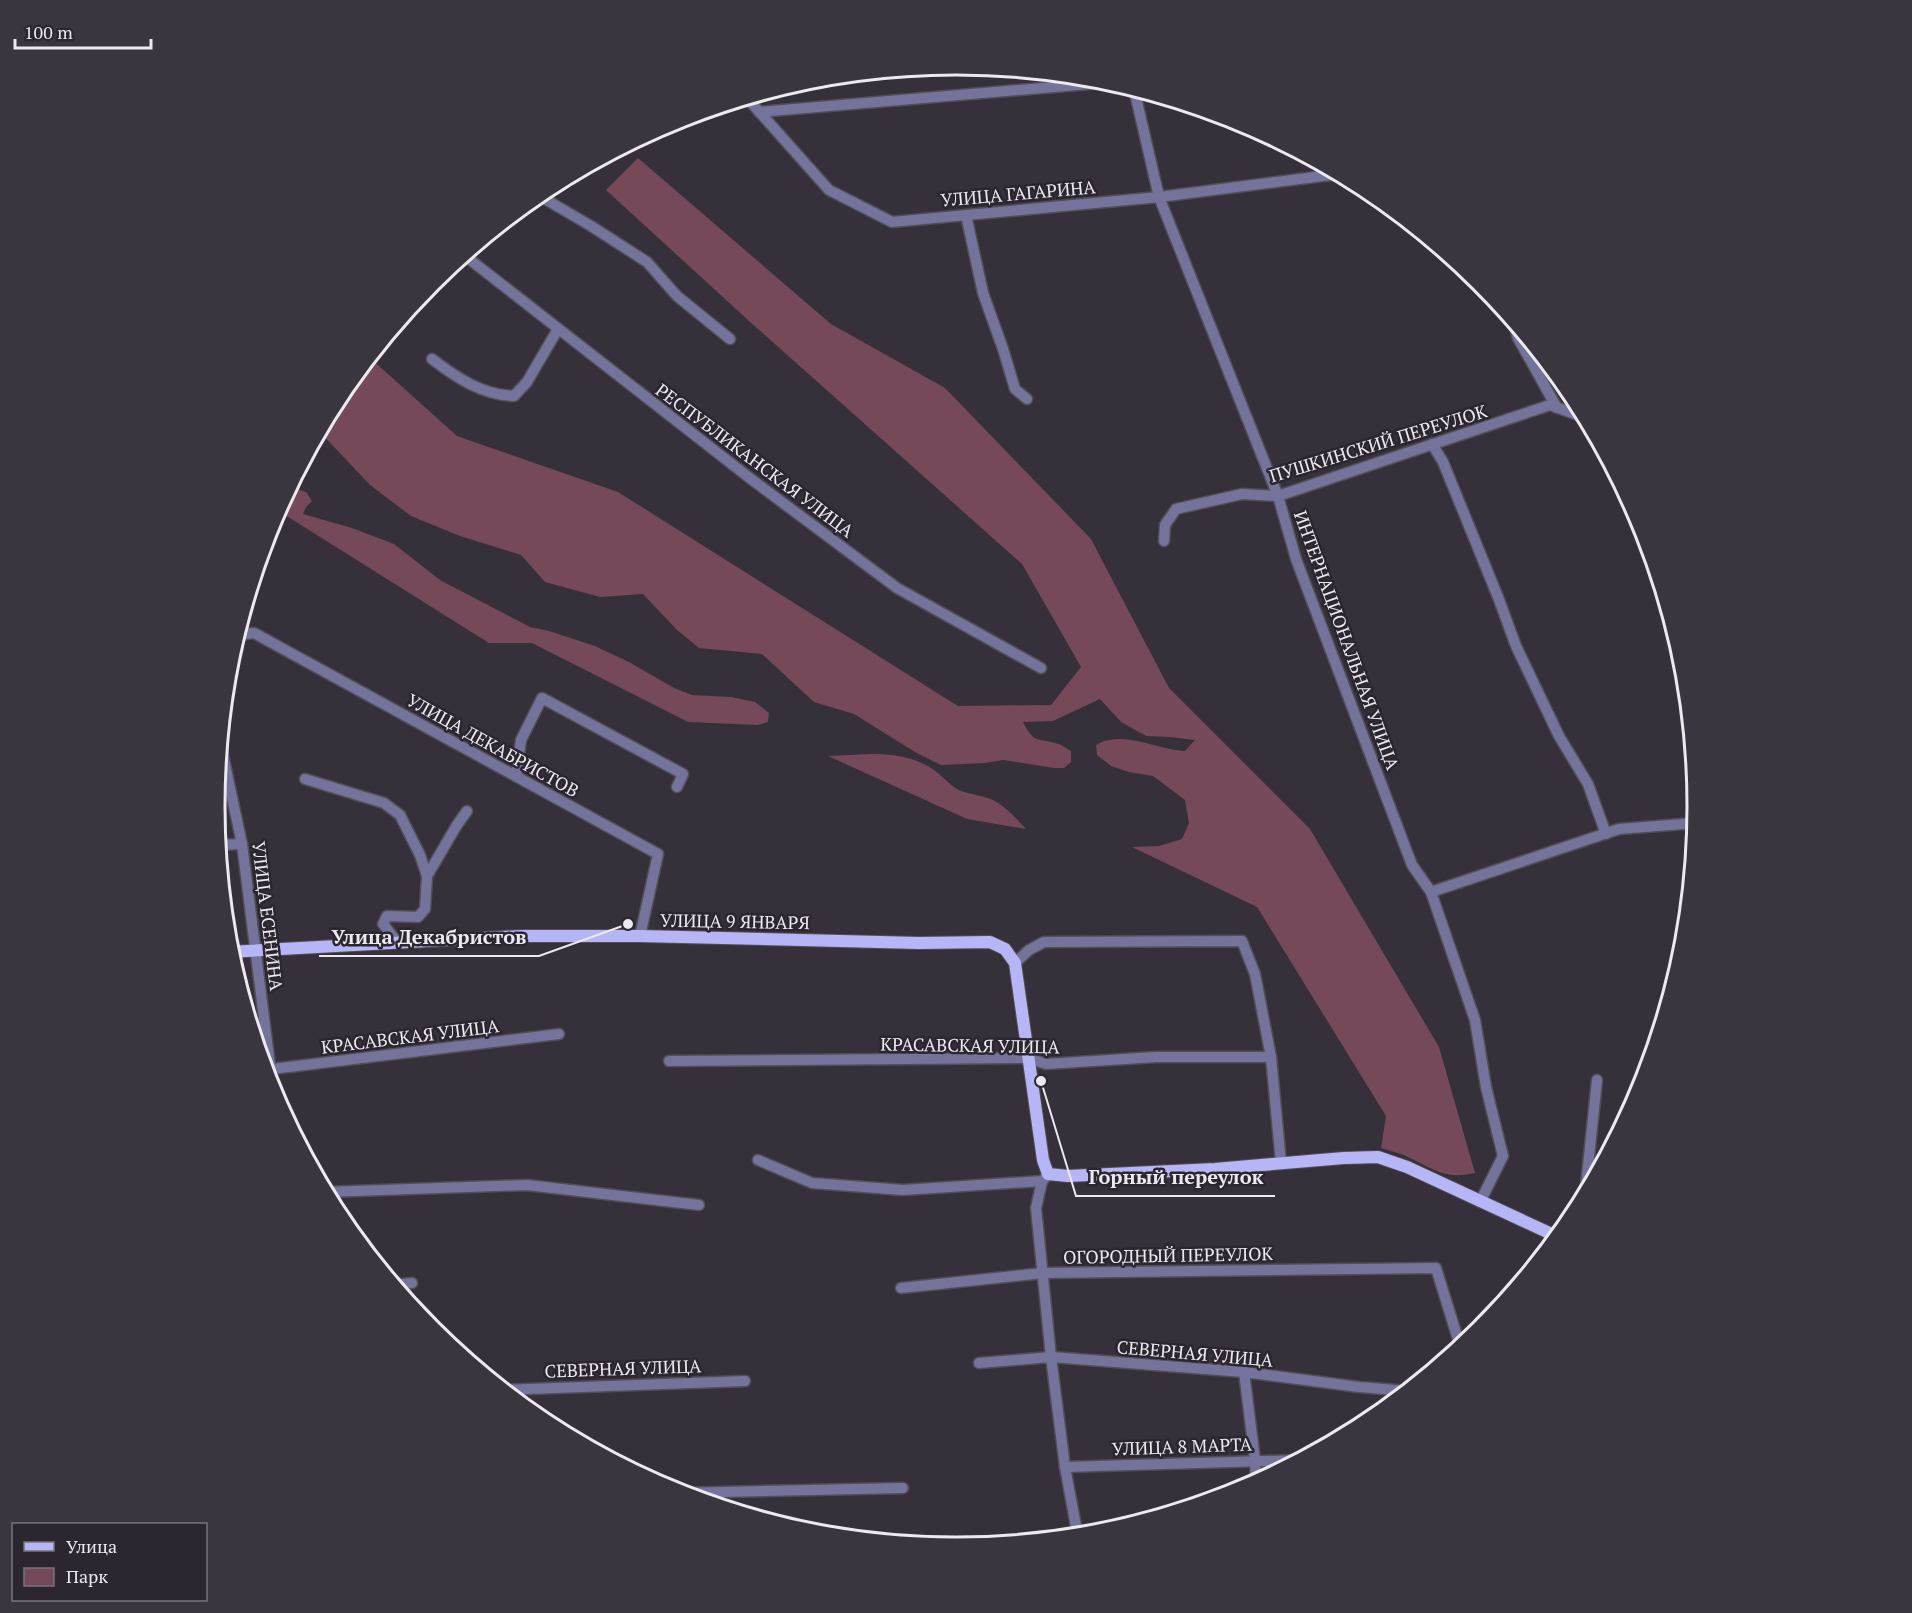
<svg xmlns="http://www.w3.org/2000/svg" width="1912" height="1613" font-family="'PT Serif',serif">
<rect width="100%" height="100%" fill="#35303a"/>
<g fill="#75485a">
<path d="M638,158L831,324L945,388L1091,539L1169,688L1310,829L1439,1047L1475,1173C1444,1180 1434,1169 1408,1157C1400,1153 1390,1151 1381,1148L1386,1116L1257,907L1132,847L1159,846L1182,839L1189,823L1185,800L1153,776L1129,772L1111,766L1097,755L1096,745C1100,743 1105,740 1109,740C1134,735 1160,750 1185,751L1195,740L1170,737L1146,736L1121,722L1100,699L1053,721L1023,722C1035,745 1037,737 1058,744C1063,745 1067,749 1071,751V762L1064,768H1054L1003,760L985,763L941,765L915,752L854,714L814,702L762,654L699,648L677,630L643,594L600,597L545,582L521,555L460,536L411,516L370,485L319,431L339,394L369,357L457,436L618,492L958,706L1051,705L1081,667L1022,564L749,321L606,190Z"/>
<path d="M290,487L306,492L312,501L306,507L303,514L352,528L394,544L440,580L530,627L549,631L595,646L629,662L674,688L692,695L731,697L755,702L769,713L768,722L758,725L688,722L532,643H489L277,510Z"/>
<path d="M871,754C893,754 916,757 934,770C943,776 949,785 959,790C970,795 984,795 995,801C1007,808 1017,819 1026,829L967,819L828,756Z"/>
</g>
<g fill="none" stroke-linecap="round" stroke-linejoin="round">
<g stroke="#524e57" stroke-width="13">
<g id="minor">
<path d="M1134,89L1159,197L1278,496L1296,559L1412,865L1431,892L1475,1020L1486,1087L1503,1156L1480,1202"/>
<path d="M747,98L829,190L892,222L1159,197L1339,174"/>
<path d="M759,112L1113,82"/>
<path d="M538,195L591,226L647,262L677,296L730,339"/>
<path d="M966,215L983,293L1003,349L1015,389L1027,399"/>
<path d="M464,255L751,479L897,588L1041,668"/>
<path d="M1513,321L1518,338L1557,408"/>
<path d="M432,359C457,378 482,395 514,396L527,382L558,329"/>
<path d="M1432,444L1443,462L1498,597L1516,646L1559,736L1588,784L1606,834"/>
<path d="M1164,541L1165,525L1176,509L1242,494L1278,496L1550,405L1586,418"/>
<path d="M236,635L254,633L658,854L640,936"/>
<path d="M220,741L242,844L274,1097"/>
<path d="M516,776L521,740L542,698L683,774L677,787"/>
<path d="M305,779L384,803L400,815L420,855L427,876L425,909L418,917L387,916L383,924L398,943"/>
<path d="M218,845L242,844"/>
<path d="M427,876L457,825L467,811"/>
<path d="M1431,892L1619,829L1696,823"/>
<path d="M1015,963L1029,950L1044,942L1242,941L1255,974L1271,1057L1281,1163"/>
<path d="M669,1061L1028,1058L1046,1064L1156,1057H1271"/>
<path d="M264,1070L559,1034"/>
<path d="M758,1160L812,1183L903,1190L1042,1181L1045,1178"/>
<path d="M1042,1181L1036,1208L1051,1357L1065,1467L1078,1537"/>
<path d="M325,1192L527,1185L699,1205"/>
<path d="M1585,1195L1597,1080"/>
<path d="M393,1285L412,1283"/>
<path d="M901,1288L1043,1273L1436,1268L1457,1336L1463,1346"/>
<path d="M979,1363L1051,1357L1244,1372L1359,1387L1408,1391"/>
<path d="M1244,1372L1255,1460L1256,1483"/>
<path d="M503,1390L745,1381"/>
<path d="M1065,1467L1300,1460"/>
<path d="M677,1493L903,1488"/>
</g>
</g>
<g stroke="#524e57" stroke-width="14">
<path id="major" d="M228,952L521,936H640L919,943L990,942L1005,949L1015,963L1043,1160L1048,1174L1068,1176L1215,1169L1344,1158L1378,1157L1407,1167L1558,1237"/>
</g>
<use href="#minor" stroke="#74739b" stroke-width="10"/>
<use href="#major" stroke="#b6b5f6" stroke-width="12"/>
</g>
<g text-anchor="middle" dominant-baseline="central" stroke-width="5" stroke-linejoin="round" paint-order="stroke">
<g font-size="18" fill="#ece9ef" stroke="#2b2630">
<text transform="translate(1018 193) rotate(-5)">УЛИЦА ГАГАРИНА</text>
<text transform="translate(1378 443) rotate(-17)">ПУШКИНСКИЙ ПЕРЕУЛОК</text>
<text transform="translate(755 460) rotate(37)">РЕСПУБЛИКАНСКАЯ УЛИЦА</text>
<text transform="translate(1347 640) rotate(70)">ИНТЕРНАЦИОНАЛЬНАЯ УЛИЦА</text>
<text transform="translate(493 745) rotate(29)">УЛИЦА ДЕКАБРИСТОВ</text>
<text transform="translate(268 916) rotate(83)">УЛИЦА ЕСЕНИНА</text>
<text transform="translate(735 921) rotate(1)">УЛИЦА 9 ЯНВАРЯ</text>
<text transform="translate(410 1036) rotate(-7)">КРАСАВСКАЯ УЛИЦА</text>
<text transform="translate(970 1045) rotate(1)">КРАСАВСКАЯ УЛИЦА</text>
<text transform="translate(1168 1255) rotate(-1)">ОГОРОДНЫЙ ПЕРЕУЛОК</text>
<text transform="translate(1195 1353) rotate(5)">СЕВЕРНАЯ УЛИЦА</text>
<text transform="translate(623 1368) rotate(-2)">СЕВЕРНАЯ УЛИЦА</text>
<text transform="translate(1182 1446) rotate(-2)">УЛИЦА 8 МАРТА</text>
</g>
</g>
<path d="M0 0H1912V1613H0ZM225 806a731 731 0 1 1 1462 0a731 731 0 1 1-1462 0Z" fill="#3a363f" fill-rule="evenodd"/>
<path fill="none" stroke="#ece9ef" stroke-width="3" d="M225 806a731 731 0 1 1 1462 0a731 731 0 1 1-1462 0Z"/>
<path fill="none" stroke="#ece9ef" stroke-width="2" d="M628 924L539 956H319M1041 1081L1076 1196H1275"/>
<g fill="#ece9ef" stroke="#2b2630" stroke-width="2">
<circle cx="628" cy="924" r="6"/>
<circle cx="1041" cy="1081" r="6"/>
</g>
<g font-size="20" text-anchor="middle" font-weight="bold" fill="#ece9ef" stroke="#2b2630" stroke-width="5" stroke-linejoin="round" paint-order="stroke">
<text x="429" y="944">Улица Декабристов</text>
<text x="1176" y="1184">Горный переулок</text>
</g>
<rect x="12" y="1523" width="195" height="78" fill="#2b2630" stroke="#78747c" stroke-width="1.5"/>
<rect x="24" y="1542" width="30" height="9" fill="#b6b5f6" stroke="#78747c" stroke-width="1.5"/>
<text x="66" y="1553" font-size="18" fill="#ece9ef">Улица</text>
<rect x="24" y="1568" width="30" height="18" fill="#75485a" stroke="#78747c" stroke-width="1.5"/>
<text x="66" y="1583" font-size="18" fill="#ece9ef">Парк</text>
<path d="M15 39v9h136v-9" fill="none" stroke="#ece9ef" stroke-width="3"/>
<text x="24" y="39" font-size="18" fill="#ece9ef" stroke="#2b2630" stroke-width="4.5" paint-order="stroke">100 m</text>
</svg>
